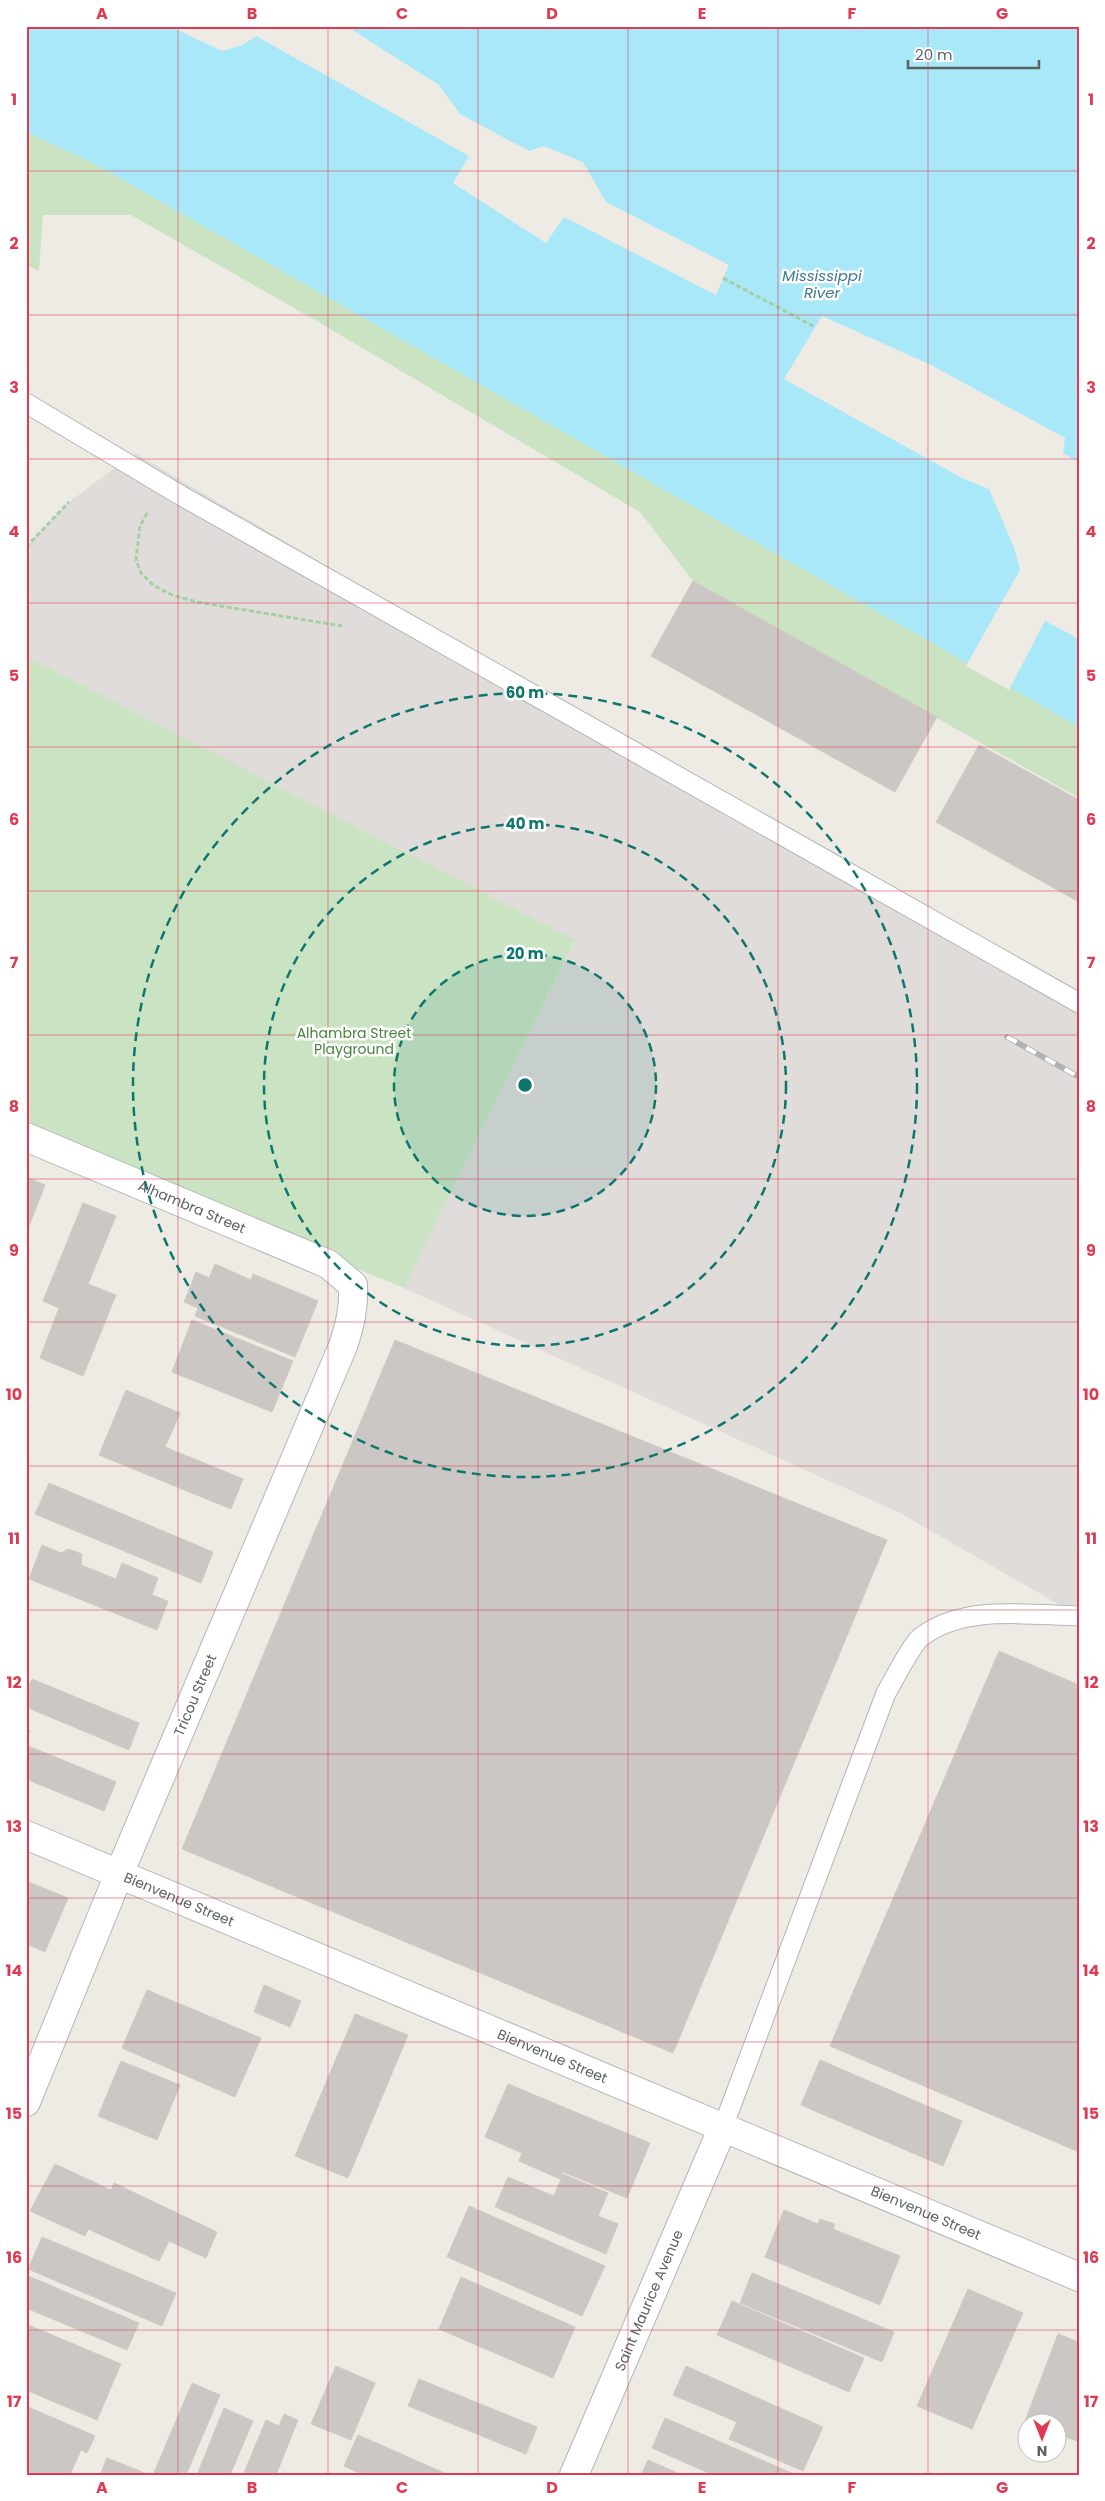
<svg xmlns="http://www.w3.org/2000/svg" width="1105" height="2501" font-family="Poppins,sans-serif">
<rect width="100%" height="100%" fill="#eeeae4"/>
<path fill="#e0dcd9" d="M135,453L871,888L1079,1003V1616L900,1513L404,1288L575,941L26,656V547L69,502Z"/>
<g fill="#cae4c3">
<path d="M27,26L1079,639V798L693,581L640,512L315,320L131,215H43L39,271L26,265Z"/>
<path d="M26,656L575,940L404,1288L26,1134Z"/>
</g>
<path fill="#a9e8f9" d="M26,26H1079V727L95,164L26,132Z"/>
<g fill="#eeeae4">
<path d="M169,26H346L439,85L460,114L529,151L544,146L583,162L606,202L729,265L716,295L564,217L546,243L453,183L469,156L256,36L243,45L222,51Z"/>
<path d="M822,316L931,365L1065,438L1063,453L1079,462V639L1045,621L1009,690L966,666L1020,570L1015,550L989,489L962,478L784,379Z"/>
</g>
<g fill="#cbc7c4" stroke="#d2cac3">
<path d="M693,581L937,717L895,792L651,656Z"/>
<path d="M979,745L1079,800V902L936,822Z"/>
<path d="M26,1177L45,1185L26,1234Z"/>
<path d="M83,1203L116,1216L88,1284L116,1295L83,1376L40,1358L59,1308L43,1301Z"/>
<path d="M215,1264L251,1280L253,1274L318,1301L295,1357L195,1316L198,1308L184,1302L196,1272L209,1278Z"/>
<path d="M192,1320L293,1361L272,1412L172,1372Z"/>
<path d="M395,1340L887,1540L673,2053L182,1849Z"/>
<path d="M126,1390L180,1413L165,1447L243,1479L231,1509L99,1455Z"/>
<path d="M49,1483L213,1552L201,1583L35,1514Z"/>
<path d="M42,1545L61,1553L68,1549L82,1554L81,1565L116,1579L122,1563L158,1578L152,1595L168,1601L157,1630L29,1579Z"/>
<path d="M999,1651L1079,1685V2152L830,2046Z"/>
<path d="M32,1679L139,1723L129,1750L26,1707V1692Z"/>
<path d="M26,1729L30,1730L26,1740Z"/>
<path d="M26,1745L116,1782L104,1811L26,1779Z"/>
<path d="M26,1881L68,1898L45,1952L26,1944Z"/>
<path d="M264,1985L301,2001L290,2027L254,2012Z"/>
<path d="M147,1990L261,2038L235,2097L122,2048Z"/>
<path d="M355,2014L408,2035L348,2178L295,2156Z"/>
<path d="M820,2060L962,2121L943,2166L801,2105Z"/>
<path d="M121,2061L180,2085L157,2140L98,2116Z"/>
<path d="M508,2084L650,2143L627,2198L563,2172L560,2179L519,2161L522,2153L485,2137Z"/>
<path d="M55,2164L111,2190L114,2183L217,2232L206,2258L169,2241L159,2261L88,2229L85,2236L30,2211Z"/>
<path d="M563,2174L608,2193L598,2216L618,2224L606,2254L495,2207L508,2177L554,2196Z"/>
<path d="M469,2206L605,2266L582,2316L447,2257Z"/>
<path d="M784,2210L818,2224L820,2219L835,2224L833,2229L900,2256L880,2305L765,2257Z"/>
<path d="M42,2237L176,2293L162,2326L28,2269Z"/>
<path d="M752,2273L894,2332L882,2362L740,2303Z"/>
<path d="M26,2275L139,2323L127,2350L26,2308Z"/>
<path d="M461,2277L575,2327L553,2378L439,2329Z"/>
<path d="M968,2289L1023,2313L972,2429L917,2406Z"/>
<path d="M732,2301L864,2358L849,2392L717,2335Z"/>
<path d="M26,2324L121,2364L97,2420L26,2390Z"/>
<path d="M1058,2334L1079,2342V2442L1058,2434V2424L1025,2421Z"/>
<path d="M336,2366L375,2383L351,2440L311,2424Z"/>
<path d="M686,2366L823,2427L803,2471L729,2439L737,2422L673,2395Z"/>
<path d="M419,2379L537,2427L526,2454L408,2406Z"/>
<path d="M192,2383L220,2395L186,2475H153Z"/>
<path d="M26,2406L95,2436L87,2453L81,2450L70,2475H32L26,2472Z"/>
<path d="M224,2408L253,2421L230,2475H197Z"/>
<path d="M284,2414L298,2420L276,2475H243L266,2420L279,2426Z"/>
<path d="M665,2418L794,2474L793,2475H713L652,2448Z"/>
<path d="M358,2435L449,2475H363L344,2466Z"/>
<path d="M107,2458L145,2473L144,2475H100Z"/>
<path d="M648,2460L682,2475H641Z"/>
</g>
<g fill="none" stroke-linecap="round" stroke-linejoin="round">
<g stroke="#b2b6b8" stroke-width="21">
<g id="service">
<path d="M26,403L180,495L1079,1003"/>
<path d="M723,2127L886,1693C894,1680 911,1645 921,1637C964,1604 1028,1615 1079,1616"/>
</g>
</g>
<g stroke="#b2b6b8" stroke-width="30">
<g id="minor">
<path id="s1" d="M26,1137L328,1264L353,1285C354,1308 350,1325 343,1346L119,1874L26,2102"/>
<path id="s2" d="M26,1835L1079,2277"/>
<path id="s3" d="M574,2475L723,2127"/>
</g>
</g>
<g stroke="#a4d0a6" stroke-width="3" stroke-dasharray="5 2.5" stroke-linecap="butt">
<path d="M723,278L815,327"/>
<path d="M147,513L140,526L136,560L141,573L153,585L172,595L197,602L342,626"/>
<path d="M26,547L69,502"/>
</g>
<use href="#service" stroke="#fff" stroke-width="19"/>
<use href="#minor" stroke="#fff" stroke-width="28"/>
<g stroke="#b1b2b2" stroke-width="5.5">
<path id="rail" d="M1007,1037L1079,1077"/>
</g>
<use href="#rail" stroke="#fff" stroke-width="4" stroke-dasharray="11" stroke-linecap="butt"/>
</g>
<path fill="none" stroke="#dd3b52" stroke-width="1" stroke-opacity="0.55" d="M178,26V2475M328,26V2475M478,26V2475M628,26V2475M778,26V2475M928,26V2475M26,171H1079M26,315H1079M26,459H1079M26,603H1079M26,747H1079M26,891H1079M26,1035H1079M26,1179H1079M26,1322H1079M26,1466H1079M26,1610H1079M26,1754H1079M26,1898H1079M26,2042H1079M26,2186H1079M26,2330H1079"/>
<circle cx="525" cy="1085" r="131" fill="#0f766e" fill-opacity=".12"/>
<g fill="none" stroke="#0f766e" stroke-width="2.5" stroke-dasharray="9 6">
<circle cx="525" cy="1085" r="131"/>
<circle cx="525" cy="1085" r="261"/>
<circle cx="525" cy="1085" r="392"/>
</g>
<g text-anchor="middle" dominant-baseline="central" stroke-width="5" stroke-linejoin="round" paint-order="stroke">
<g font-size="14" fill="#48843c" stroke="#fff">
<text x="354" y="1033">Alhambra Street<tspan x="354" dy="16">Playground</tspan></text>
</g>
<g font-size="14" fill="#5c6164" stroke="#fff">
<text stroke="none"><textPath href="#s1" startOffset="180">Alhambra Street</textPath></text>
<text transform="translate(195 1695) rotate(-67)">Tricou Street</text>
<text stroke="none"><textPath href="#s2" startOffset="166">Bienvenue Street</textPath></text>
<text stroke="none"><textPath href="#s2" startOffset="571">Bienvenue Street</textPath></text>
<text stroke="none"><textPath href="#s2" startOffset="976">Bienvenue Street</textPath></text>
<text stroke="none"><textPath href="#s3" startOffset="190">Saint Maurice Avenue</textPath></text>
</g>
<g font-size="15" font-style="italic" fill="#3e7890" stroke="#fff">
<text x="822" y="275">Mississippi<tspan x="822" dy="17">River</tspan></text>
</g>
</g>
<circle cx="525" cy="1085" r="8" fill="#0f766e" stroke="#fff" stroke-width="2.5"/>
<g font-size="15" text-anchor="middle" font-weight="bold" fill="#0f766e" stroke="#fff" stroke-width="5" stroke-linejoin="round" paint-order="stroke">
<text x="525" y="698">60 m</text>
<text x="525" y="829">40 m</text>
<text x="525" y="959">20 m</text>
</g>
<rect width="1105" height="2501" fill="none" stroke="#ffffff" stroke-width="55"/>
<g transform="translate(1042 2438) rotate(180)"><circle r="24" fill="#ffffff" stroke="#bec0c1"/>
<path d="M0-4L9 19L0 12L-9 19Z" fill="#dd3b52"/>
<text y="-8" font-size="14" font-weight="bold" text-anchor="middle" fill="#5c6164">N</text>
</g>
<path d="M908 60v8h131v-8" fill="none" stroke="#5c6164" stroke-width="2.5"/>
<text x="915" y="60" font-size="15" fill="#5c6164" stroke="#ffffff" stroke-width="4" paint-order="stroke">20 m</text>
<rect x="28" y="28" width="1050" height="2446" fill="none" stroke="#dd3b52" stroke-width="2"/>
<g font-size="16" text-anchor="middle" font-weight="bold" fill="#dd3b52">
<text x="102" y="19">A</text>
<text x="252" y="19">B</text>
<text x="402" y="19">C</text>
<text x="552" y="19">D</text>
<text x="702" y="19">E</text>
<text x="852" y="19">F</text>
<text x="1002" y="19">G</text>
<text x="14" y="105">1</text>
<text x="1091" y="105">1</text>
<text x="14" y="249">2</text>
<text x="1091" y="249">2</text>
<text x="14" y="393">3</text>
<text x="1091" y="393">3</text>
<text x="14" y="537">4</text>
<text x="1091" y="537">4</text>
<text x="14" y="681">5</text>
<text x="1091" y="681">5</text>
<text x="14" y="825">6</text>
<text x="1091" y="825">6</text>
<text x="14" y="968">7</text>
<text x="1091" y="968">7</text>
<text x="14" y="1112">8</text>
<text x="1091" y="1112">8</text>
<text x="14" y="1256">9</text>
<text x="1091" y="1256">9</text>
<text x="14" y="1400">10</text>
<text x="1091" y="1400">10</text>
<text x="14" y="1544">11</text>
<text x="1091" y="1544">11</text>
<text x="14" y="1688">12</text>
<text x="1091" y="1688">12</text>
<text x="14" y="1832">13</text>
<text x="1091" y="1832">13</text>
<text x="14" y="1976">14</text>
<text x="1091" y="1976">14</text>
<text x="14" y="2119">15</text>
<text x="1091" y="2119">15</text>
<text x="14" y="2263">16</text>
<text x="1091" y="2263">16</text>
<text x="14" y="2407">17</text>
<text x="1091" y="2407">17</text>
<text x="102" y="2493">A</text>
<text x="252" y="2493">B</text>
<text x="402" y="2493">C</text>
<text x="552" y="2493">D</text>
<text x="702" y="2493">E</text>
<text x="852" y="2493">F</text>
<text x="1002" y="2493">G</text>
</g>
</svg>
